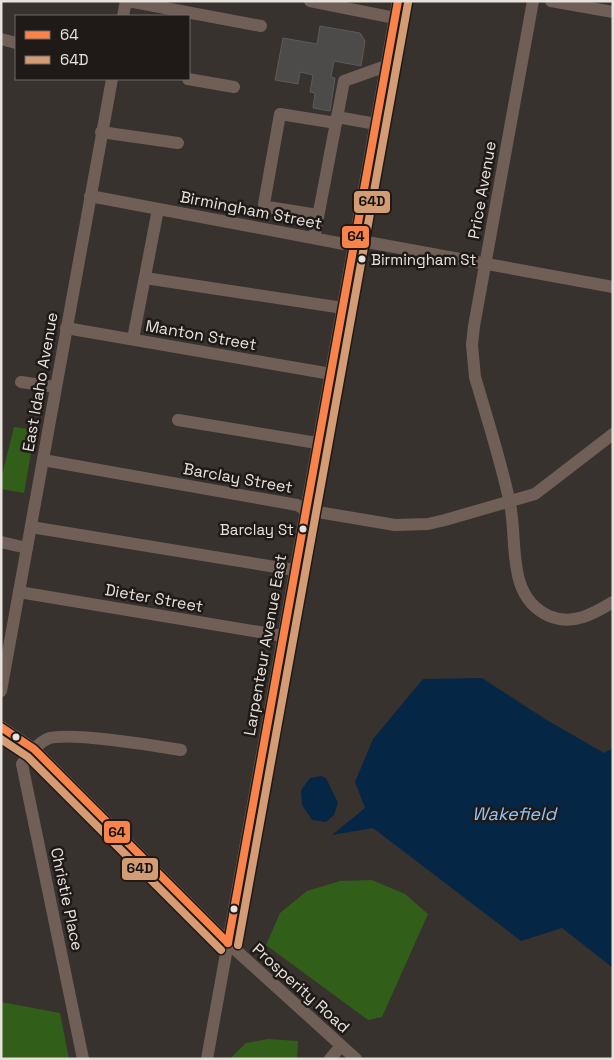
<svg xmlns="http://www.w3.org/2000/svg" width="614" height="1060" font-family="'Space Grotesk',sans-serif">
<rect width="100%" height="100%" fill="#38322e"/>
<g fill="#315e18">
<path d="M14,427L35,430L24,493L1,489V479Z"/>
<path d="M372,880L405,894L428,914L382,1017L368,1020L266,945L280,913L307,891L340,881Z"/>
<path d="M1,1002L60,1013L69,1059H1Z"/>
<path d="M268,1039L298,1041L297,1059H230L246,1043Z"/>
</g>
<g fill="#052645">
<path d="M482,678L545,719L604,753L613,748V968L562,928L521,941L373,828L332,835L365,808L355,782L373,739L423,679Z"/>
<path d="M321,776L326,778L338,803L334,815L326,822L312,820L302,805L301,790L310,778Z"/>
</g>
<path fill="#4d4a4a" stroke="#5d5a5b" d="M320,26L360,33L365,41L361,66L334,61L331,77L335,78L330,111L313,108L315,93L310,92L313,75L300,72L298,84L275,80L283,38L317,44Z"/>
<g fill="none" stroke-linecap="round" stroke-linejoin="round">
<g stroke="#705f56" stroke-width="12">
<path d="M128,1L261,26"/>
<path d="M310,1L395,18"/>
<path d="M533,1L474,326L472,345L475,377C487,418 500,458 509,499C519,538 504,596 549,616C573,626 593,614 613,602"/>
<path d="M551,1L613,12"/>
<path d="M123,16L126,1"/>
<path d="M1,39L16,43"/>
<path d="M188,79L234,87"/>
<path d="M337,117L376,124"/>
<path d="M101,132L178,143"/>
<path d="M90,196L344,244L367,242L613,287"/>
<path d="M318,215L268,207L264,204L280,114L336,123"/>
<path d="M314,238L344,81L386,66"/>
<path d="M145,278L343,308"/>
<path d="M66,328L331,374"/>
<path d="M133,339L158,209"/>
<path d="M21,382L55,387"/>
<path d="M178,420L317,443"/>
<path d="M43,460L297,505L306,510L395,525L428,524L445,520L535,494L613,434"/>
<path d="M31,527L294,570"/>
<path d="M1,542L27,548"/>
<path d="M19,592L283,636"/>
<path d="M1,691L112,79"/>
<path d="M1,727L34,749L228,943L356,1059"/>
<path d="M83,1059L22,764C29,756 36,744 47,739C65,731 158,746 181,750"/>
<path d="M207,1059L398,1"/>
<path d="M330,1059L341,1046"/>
</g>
<g stroke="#1f1a17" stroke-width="11">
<g id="bus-1">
<path d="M1,727L34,749L228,943"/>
<path d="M228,943L398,1"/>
</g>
</g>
<g stroke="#1f1a17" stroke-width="11">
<g id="bus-2">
<path d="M1,739L28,757L221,950"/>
<path d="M238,945L408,3"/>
</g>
</g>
<use href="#bus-1" stroke="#f8844c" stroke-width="8"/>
<use href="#bus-2" stroke="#d39c74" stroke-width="8"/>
</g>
<g fill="#e8e2dd" stroke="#1f1a17" stroke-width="2">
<circle cx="362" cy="259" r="4.5"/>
<circle cx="303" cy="529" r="4.5"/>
<circle cx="16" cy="737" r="4.5"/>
<circle cx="234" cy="909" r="4.5"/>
</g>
<g text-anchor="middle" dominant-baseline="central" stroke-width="5" stroke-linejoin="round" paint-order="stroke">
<g font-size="15" fill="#e8e2dd" stroke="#1f1a17" text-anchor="start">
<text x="371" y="259">Birmingham St</text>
<text x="294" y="529" text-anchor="end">Barclay St</text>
</g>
<g font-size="16" fill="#e8e2dd" stroke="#1f1a17">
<text transform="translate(482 190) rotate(-80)">Price Avenue</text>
<text transform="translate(251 210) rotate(11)">Birmingham Street</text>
<text transform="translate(201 335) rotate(10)">Manton Street</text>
<text transform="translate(40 382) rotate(-80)">East Idaho Avenue</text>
<text transform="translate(238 478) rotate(10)">Barclay Street</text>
<text transform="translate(154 598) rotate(10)">Dieter Street</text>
<text transform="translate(265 645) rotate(-80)">Larpenteur Avenue East</text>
<text transform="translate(67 899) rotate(78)">Christie Place</text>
<text transform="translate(301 988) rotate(42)">Prosperity Road</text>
</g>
<g font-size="18" font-style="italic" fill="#8fc4fa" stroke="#1f1a17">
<text x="514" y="813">Wakefield</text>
</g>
</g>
<g stroke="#1f1a17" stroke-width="2">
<rect x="353" y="190" width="38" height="24" rx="5" fill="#d39c74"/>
<rect x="341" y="225" width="29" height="24" rx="5" fill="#f8844c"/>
<rect x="103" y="820" width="28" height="24" rx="5" fill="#f8844c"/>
<rect x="121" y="857" width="38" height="24" rx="5" fill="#d39c74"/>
</g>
<g font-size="14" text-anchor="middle" font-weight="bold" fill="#111">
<text x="372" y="206">64D</text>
<text x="356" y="241">64</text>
<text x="117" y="837">64</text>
<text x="140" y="873">64D</text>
</g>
<rect width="614" height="1060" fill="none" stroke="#e8e2dd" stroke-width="5"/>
<rect x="15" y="15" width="175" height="65" fill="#1f1a17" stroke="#6f6a66"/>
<rect x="25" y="31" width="25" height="8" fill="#f8844c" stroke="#6f6a66"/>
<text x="60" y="40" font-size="15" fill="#e8e2dd">64</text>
<rect x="25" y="56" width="25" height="8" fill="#d39c74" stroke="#6f6a66"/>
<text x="60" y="65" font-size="15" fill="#e8e2dd">64D</text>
</svg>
